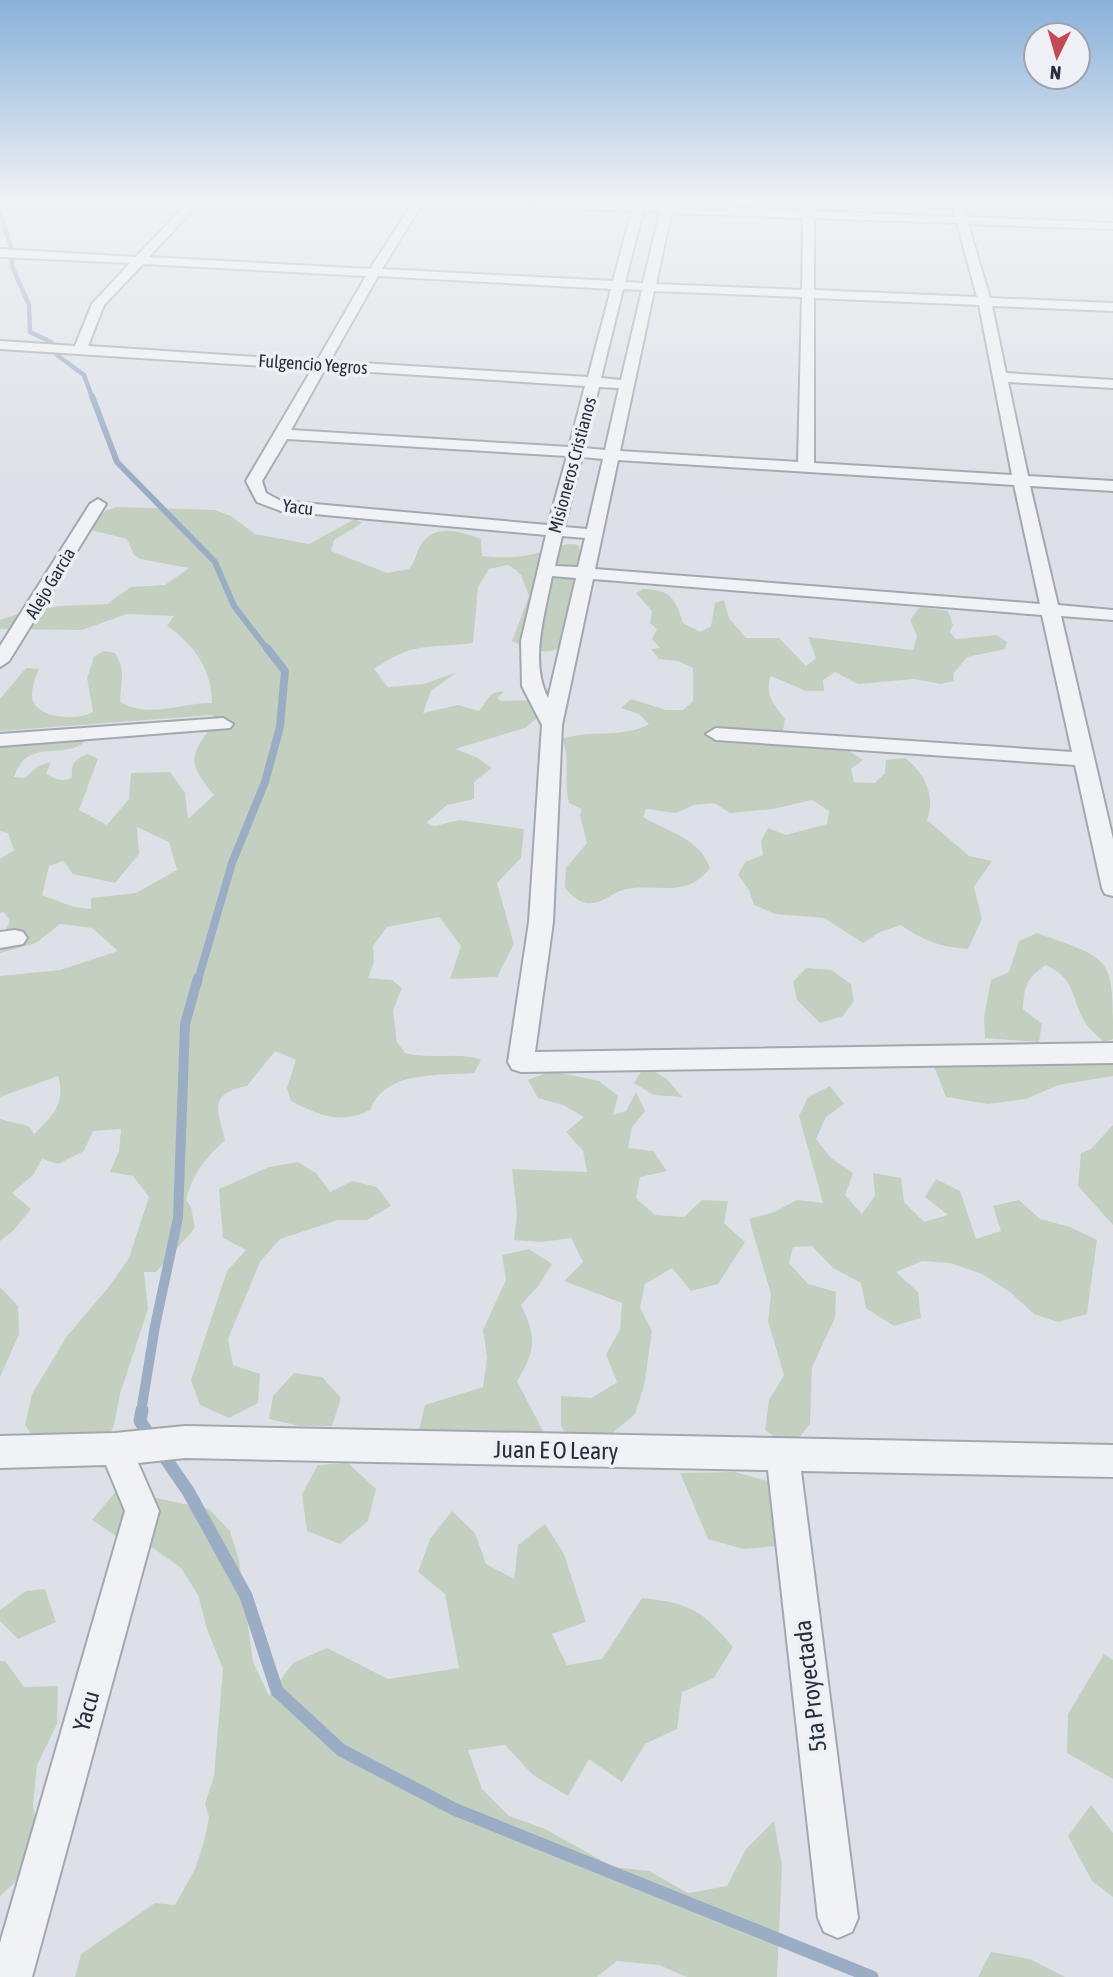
<svg xmlns="http://www.w3.org/2000/svg" width="1113" height="1977" font-family="'Asap Condensed',sans-serif">
<rect width="100%" height="100%" fill="#dde1e7"/>
<g fill="#c3d0bf" fill-rule="evenodd">
<path d="M117,507L215,510L231,516L255,534L309,544L355,519L362,523L334,540L331,551L387,573L409,569C416,561 416,551 422,543C437,523 461,532 481,539L482,556C498,558 518,558 534,554C549,551 563,541 578,545C588,573 573,568 572,589C571,601 579,617 582,629C558,656 543,657 512,641L529,596L521,575L516,570L508,565L489,569L478,587L473,643C427,649 414,641 374,669L388,687L424,684L457,672L431,691L423,713L458,705L479,711C487,702 489,690 504,692L497,698L501,701L532,700L549,708L525,728L455,749L476,757L492,768L474,782V799L447,805L426,823L435,826L459,820L524,829L521,858L497,883L514,944L497,977L450,979L461,946L439,917L387,927L373,946L374,962L368,978L392,980L402,988L393,1010L397,1042L405,1053C431,1060 460,1051 481,1060L474,1073C437,1076 386,1070 370,1110C342,1125 318,1115 291,1101L287,1088L296,1060L275,1051L247,1086C207,1094 218,1110 225,1140C205,1159 193,1173 186,1200L191,1207L195,1228L156,1272H144L148,1309L120,1394L114,1425L100,1454L41,1448L25,1425L32,1394L67,1336L108,1288L129,1258L149,1197L133,1176L110,1172L119,1151L121,1129L93,1131L84,1151L58,1164L42,1159L33,1175L12,1193L31,1209L13,1231L0,1241V1119L28,1126L34,1134C53,1116 66,1102 58,1076L0,1097V976L60,970L118,951L92,928L60,924L36,943L0,953V943L10,921L4,912L0,913V859L14,850L8,833L0,831V743L81,739L85,741C67,761 27,736 14,777L25,778L38,766L51,762L46,774C55,778 62,784 72,777C70,764 76,758 88,754L98,759L79,810L107,825L129,799L131,773L170,772L185,793L188,819L214,795C187,763 189,756 214,723L213,715L0,731V699L26,668L39,669C35,677 30,693 33,701C41,720 80,720 93,712L87,678L94,657L104,651L115,653C126,669 121,683 120,701C144,720 184,702 212,703C212,670 194,644 167,626L174,616L127,614L82,630L0,629V620L24,612L60,606L107,604L131,587L165,585L189,568L140,559L134,555L127,539L91,530L88,525L107,510ZM137,827L169,842L177,870L136,893L91,898V909L74,907L42,895L49,866L63,861L73,874L115,883L139,854Z"/>
<path d="M643,589C671,589 676,600 683,623L700,632L711,626L715,603L724,600L729,618L746,638H779L806,666L816,658L808,637L913,650L917,636L910,620L920,607L948,611L953,625L950,632L956,639L997,635L1007,642L1005,649L967,657L954,673L953,681L941,684L914,679L858,684L835,672L823,680L824,691H806L771,676C764,695 774,704 785,719L783,730L787,741L849,751L863,760L851,769L854,782L875,783L885,773L886,760L905,758C925,773 936,796 927,820L969,856L992,861L974,887L982,919L968,949C941,947 923,941 901,925L880,932L863,943L824,918L775,914L754,905L749,890L738,875L745,862L763,855L761,841L768,828L786,835L827,824L829,811L812,800L773,809L730,813L714,803L694,805L676,813L646,809L643,817C666,831 700,838 710,868C685,901 653,881 623,890C610,894 601,905 587,903C578,902 571,895 565,888L566,868L587,843L580,815L582,809L569,803C563,781 571,760 562,739C591,729 623,739 649,724L639,714L621,708L631,699L666,710H683L693,701V668L678,661L659,659L651,649L660,648L652,639L657,629L650,623L652,611L636,593Z"/>
<path d="M1037,933C1113,960 1113,956 1113,1039L1104,1042C1098,1036 1090,1030 1085,1022C1070,997 1077,980 1046,965C1027,977 1024,987 1023,1009L1042,1024L1039,1042L985,1038L984,1017L991,980L1009,972L1019,941Z"/>
<path d="M806,968L831,970L851,984L854,1001L843,1016L820,1023L797,1000L793,982Z"/>
<path d="M970,1059H1086L1113,1063V1076L1058,1085L1026,1099L988,1104L946,1097L934,1066Z"/>
<path d="M645,1066L667,1079L682,1097L654,1095L634,1083Z"/>
<path d="M551,1071L599,1081L618,1096L613,1115L626,1111L636,1092L645,1111L632,1127L628,1148L653,1151L667,1171L640,1177L636,1198L655,1215L684,1217L702,1200L728,1201L724,1223L745,1242L718,1284L691,1291L672,1268L645,1284L640,1308L652,1331L644,1386L635,1414L610,1435L579,1452L561,1426V1396L592,1398L617,1382L606,1354L620,1330L622,1303L564,1281L583,1262L571,1238L542,1242L514,1240L517,1215L512,1169L587,1172L583,1151L566,1132L584,1117L563,1105L538,1098L528,1080Z"/>
<path d="M830,1086L844,1104L826,1117L816,1139L831,1158L853,1173L845,1195L862,1214L875,1196L873,1173L901,1178L904,1202L924,1222L948,1215L925,1197L936,1179L960,1191L976,1239L1001,1231L993,1206L1019,1200L1040,1219L1070,1227L1097,1240L1087,1314L1058,1322L1034,1314L1010,1292L982,1274L950,1263L922,1261L896,1272L918,1292L921,1318L894,1326L866,1308L861,1283L833,1268L812,1246L793,1247L789,1263L808,1284L836,1292L835,1318L812,1367L810,1424L791,1448L765,1430L769,1400L784,1375L768,1321L771,1294L749,1219L774,1212L797,1200L823,1203L799,1116L808,1097Z"/>
<path d="M1113,1125V1225L1078,1186L1081,1153L1091,1149Z"/>
<path d="M298,1162L317,1174L330,1192L352,1181L377,1187L391,1206L367,1220H338L280,1239L260,1262L228,1339L233,1365L260,1374L258,1403L229,1418L200,1405L191,1380L227,1271L246,1250L223,1238L219,1189L269,1167Z"/>
<path d="M529,1249L552,1264L539,1285L521,1305C537,1338 536,1350 517,1381L544,1433L418,1435L425,1405L483,1387L487,1357L483,1330L506,1280L502,1255Z"/>
<path d="M0,1287L18,1306L19,1334L0,1377Z"/>
<path d="M294,1373L322,1377L341,1398L332,1426H300L269,1419L273,1396Z"/>
<path d="M348,1463L376,1489L368,1521L340,1544L307,1531L302,1494L318,1465Z"/>
<path d="M735,1472L767,1481L781,1512L778,1546L743,1549L708,1539L680,1473Z"/>
<path d="M117,1490L209,1509L230,1531L239,1560L253,1662L269,1696L293,1663L327,1648L388,1679L459,1668L445,1594L418,1572L430,1539L452,1511L475,1533L486,1564L514,1579L518,1545L545,1524L564,1554L586,1622L552,1634L567,1665L602,1659L642,1598C690,1603 702,1610 733,1647L714,1678L682,1692L677,1729L645,1744L622,1782L589,1759L568,1796L533,1775L505,1745L468,1750L482,1789L509,1816L545,1829L613,1867L649,1871L688,1893L727,1886L746,1849L774,1821L782,1866L777,1977H687L659,1965L617,1961L597,1977H75L81,1954L155,1903L175,1905L195,1869L205,1838L209,1817L205,1804L214,1776L223,1669L207,1629L198,1595L181,1568L153,1548L121,1539L92,1520Z"/>
<path d="M45,1589L56,1622L18,1639L0,1621V1610L26,1591Z"/>
<path d="M1104,1654L1113,1660V1779L1067,1753L1068,1714Z"/>
<path d="M0,1661H5L24,1687L58,1686L57,1724L37,1765L33,1806L42,1846L13,1884L0,1896Z"/>
<path d="M1091,1805L1113,1833V1897L1092,1881L1068,1836Z"/>
<path d="M991,1952L1030,1959L1065,1977H978Z"/>
</g>
<g fill="none" stroke-linecap="round" stroke-linejoin="round">
<g stroke="#9aadc5" stroke-width="4.5">
<path d="M0,214L12,250"/>
<path d="M12,258V266L29,305L30,332L51,342L57,355L84,375L92,397"/>
</g>
<path stroke="#9aadc5" stroke-width="6" d="M92,396L117,462L215,562L234,606L268,650"/>
<path stroke="#9aadc5" stroke-width="8" d="M198,980L232,863L265,782L280,727L285,671L267,648"/>
<path stroke="#9aadc5" stroke-width="10" d="M141,1412L155,1326L178,1218L185,1024L198,978"/>
<g stroke="#9aadc5" stroke-width="13">
<path d="M142,1410L140,1421L151,1438"/>
<path d="M161,1452L188,1491L246,1596L277,1691L341,1750L454,1809L872,1977"/>
</g>
<g stroke="#a3a8b0" stroke-width="4">
<g id="minor">
<path d="M187,204H198L149,257L370,269L412,204H422L382,269L613,281L632,211L532,207L527,204H672L803,211L804,204H814V211L955,217L952,204H962L966,217L1113,223V229L968,224L990,298L1113,303V311L992,306L1006,373L1113,380V388L1008,382L1028,476L1113,481V491L1030,486L1058,605L1113,610V620L1061,616L1113,839V896L1105,894L1102,888L1075,765L716,740L706,734L716,728L1072,752L1042,615L593,579L562,725L553,922L535,1052L1113,1043V1063L521,1072L512,1069L508,1062L529,922L542,725L522,686L521,641L546,535L281,511L257,502L246,481L312,369L0,349V341L75,346L92,304L130,263L0,257V249L136,257ZM643,211L660,212L643,283L625,282ZM671,213L803,218L802,290L656,284ZM814,218L957,223L977,297L814,290ZM143,264L366,276L317,361L88,346L104,305ZM378,276L611,289L588,377L330,361ZM623,289L642,290L621,380L601,378ZM654,291L802,297L798,462L620,451ZM814,298L979,305L1012,475L814,463ZM325,369L585,386L569,447L291,430ZM599,387L619,388L605,450L584,448ZM287,439L567,456L548,525L281,501L266,493L262,481ZM582,457L603,459L587,529L564,527ZM618,460L1014,485L1040,604L595,569ZM562,536L585,538L578,567L555,566ZM552,576L576,578L548,698C529,662 545,614 552,576Z"/>
<path d="M98,499L106,504L9,661L0,667V646L90,504Z"/>
<path d="M223,718L233,724L230,728L0,746V734Z"/>
<path d="M15,930L23,932L27,938L23,944L0,948V932Z"/>
<path d="M185,1426L1113,1445V1477L801,1471L858,1918L852,1932L838,1938L824,1932L818,1918L768,1470L185,1458L138,1463L159,1511L32,1977H0V1943L125,1511L106,1465L0,1468V1436L115,1433Z"/>
</g>
</g>
<use href="#minor" fill="#f0f2f5" fill-rule="evenodd"/>
</g>
<linearGradient id="sky" x2="0" y2="1"><stop stop-color="#89b1da"/><stop offset="0.42" stop-color="#f0f2f4"/><stop offset="1" stop-color="#f0f2f4" stop-opacity="0"/></linearGradient>
<rect width="1113" height="480" fill="url(#sky)"/>
<g text-anchor="middle" dominant-baseline="central" stroke-width="7" stroke-linejoin="round" paint-order="stroke">
<g font-size="18" fill="#282e3c" stroke="#edf0f4">
<text transform="translate(313 364) rotate(4)">Fulgencio Yegros</text>
<text transform="translate(572 465) rotate(-75)">Misioneros Cristianos</text>
<text transform="translate(298 507) rotate(7)">Yacu</text>
<text transform="translate(50 583) rotate(-59)">Alejo Garcia</text>
</g>
<g font-size="24" fill="#282e3c" stroke="#edf0f4">
<text transform="translate(556 1450) rotate(1)">Juan E O Leary</text>
<text transform="translate(810 1686) rotate(-97)">5ta Proyectada</text>
<text transform="translate(86 1711) rotate(-74)">Yacu</text>
</g>
</g>
<g transform="translate(1057 56) rotate(185)"><circle r="33" fill="#edf0f4" stroke="#9ea2aa" stroke-width="2"/>
<path d="M0-5L12 26L0 18L-12 26Z" fill="#c74756"/>
<text y="-10" font-size="19" font-weight="bold" text-anchor="middle" fill="#282e3c">N</text>
</g>
</svg>
